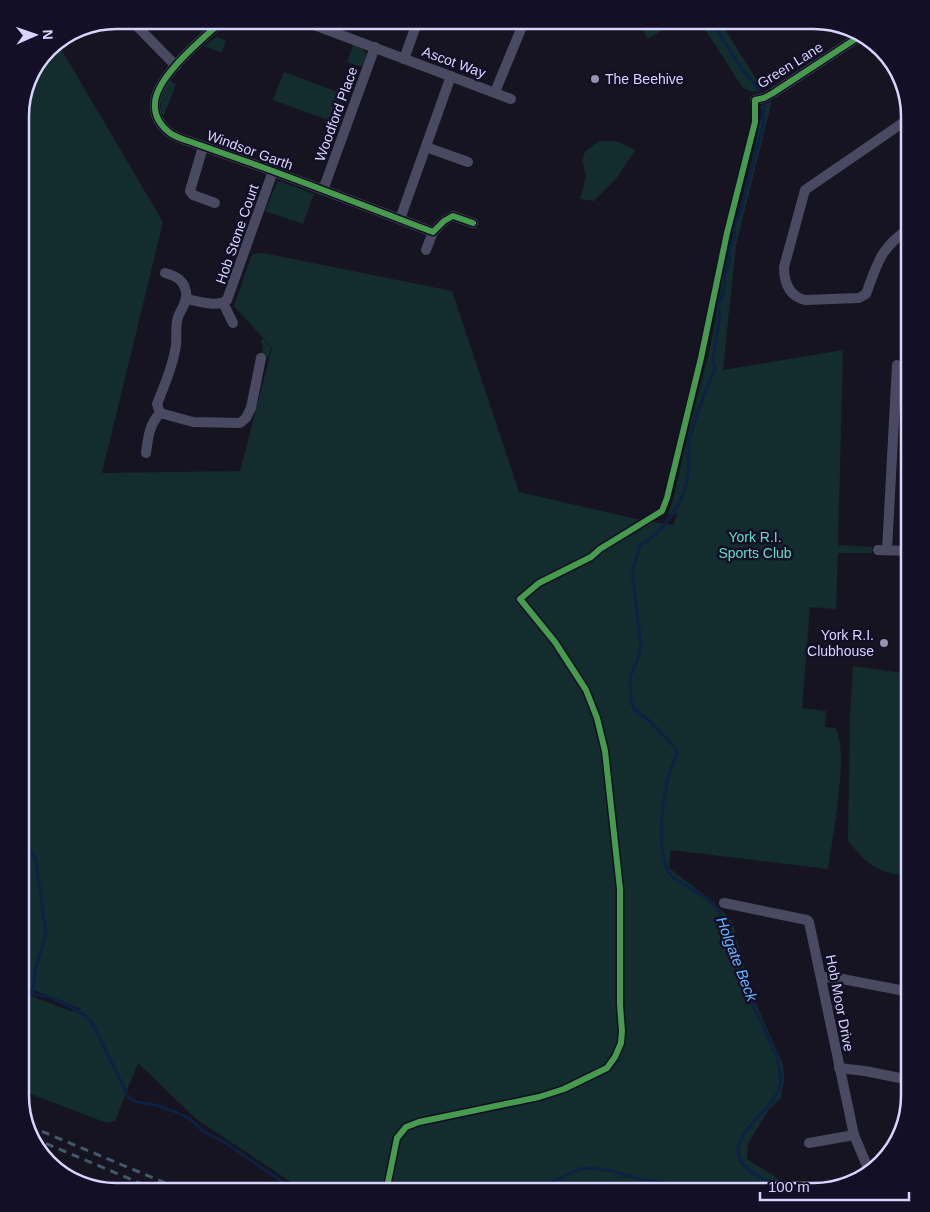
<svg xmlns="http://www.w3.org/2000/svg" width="930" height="1212" font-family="Arial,sans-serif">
<rect width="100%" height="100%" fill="#161421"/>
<g fill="#132c2d">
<path d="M637,20H678L648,39Z"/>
<path d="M699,20H719L762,88L753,92L743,88Z"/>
<path d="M216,37L226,40L222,53L204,46Z"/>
<path d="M57,42L163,222L102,473L240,471L272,348L234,306L252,254L263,253L452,291L519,492L641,520L673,525L678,513L668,515L674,496L691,421L710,349L722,280L755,146L762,112L760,106L772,101L736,245L723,370L843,350L838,545L872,547V553H838L836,609L810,607L802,708L826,711L825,727L835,728C850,748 832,841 828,869L671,850L669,868L710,899L732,921L750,990L783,1065L784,1080L781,1098L769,1109L748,1144L747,1159L790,1186L796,1192H306L196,1119L138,1063L115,1121L107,1123L20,1090V992L71,1011L81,1009L20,985V109L30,73L52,44Z"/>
<path d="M353,45C368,50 368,53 362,67L347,62Z"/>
<path d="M284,72L346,95L336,123L273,100Z"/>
<path d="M169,80L176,84L164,115L162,114C158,100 163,91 169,80Z"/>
<path d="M599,141H617L635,150L616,179L594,201L580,199L586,176L582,160L585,152Z"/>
<path d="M279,181L314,194L303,224L265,211L277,182Z"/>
<path d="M263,339L271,347L269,357L261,356L263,347L261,341Z"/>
<path d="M853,666L903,673L904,670L910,671V877C878,872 867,866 848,840L850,714Z"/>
</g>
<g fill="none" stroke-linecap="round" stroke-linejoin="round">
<g stroke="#0d2144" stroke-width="3">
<path d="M711,20L743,71L755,84L758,92"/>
<path d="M20,834L24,838L36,860L46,935L35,970L32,995"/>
<path d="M20,991C31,995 45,995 54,999C62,1002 87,1015 91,1021L129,1098L138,1102L159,1106L176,1112L190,1119L204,1132L226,1143L297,1192"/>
<path d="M761,1022C756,1012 751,1001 747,990C738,965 735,939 721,915C711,896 690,890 674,878C655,864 662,803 667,782C669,772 674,763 677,754V750L651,722L635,710L631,702L630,677L639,656L641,645L632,573L640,545C662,535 686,499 688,475C689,463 687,452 689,440C695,415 706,391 715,368L713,360L720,313L718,306L724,289L725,275L730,259L729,248L735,236L734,226L740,213L763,126L764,106"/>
<path d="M762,1024C770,1043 784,1065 780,1086C776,1109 722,1137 743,1164C755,1179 775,1181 789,1192"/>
<path d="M525,1192L543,1186L580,1169L589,1168L612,1171L639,1179L739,1192"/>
</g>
<g stroke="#4a4962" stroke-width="10">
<path d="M131,20L176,66"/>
<path d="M223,20C203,39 155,77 155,104C154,116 161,126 170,133C177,138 186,140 194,143C216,151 237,158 259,166C317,187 375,210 433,232L444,221L453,216L473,223"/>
<path d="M301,20L511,99"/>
<path d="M404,59L418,20"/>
<path d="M495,92L521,29L519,20"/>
<path d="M755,100L764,98L773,93L863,34"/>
<path d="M203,147L190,191L193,195L215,203"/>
<path d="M426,147L468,162"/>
<path d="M323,190L375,47"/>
<path d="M400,219L451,76"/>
<path d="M910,228C880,248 878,262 866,294L859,298L805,300C789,296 784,283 784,267L805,190L904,122L910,120"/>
<path d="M426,250L433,232"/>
<path d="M165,273C176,276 184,280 186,292C188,302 181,309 178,317C175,326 177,336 176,345C173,365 165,384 157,404L160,413L193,422L240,423L246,418L251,408L261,358"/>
<path d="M186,299C198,301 217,308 227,300L273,171"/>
<path d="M223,303L233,323"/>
<path d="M146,453C148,438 149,425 160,413"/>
<path d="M878,550L910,551"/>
<path d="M887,550L897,365"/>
<path d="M724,903L807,920L809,922L854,1135L870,1173"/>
<path d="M821,977L837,978L910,992"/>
<path d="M839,1068L865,1071L910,1080"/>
<path d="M809,1143L854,1135"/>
</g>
<g stroke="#43596b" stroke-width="3" stroke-dasharray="8 6" stroke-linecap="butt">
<path d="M29,1126L187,1192"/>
<path d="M33,1138L161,1192"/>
</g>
<g stroke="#130f26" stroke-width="9">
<g id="cycleway">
<path d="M223,20C203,39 155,77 155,104C154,116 161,126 170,133C177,138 186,140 194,143C216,151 237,158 259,166C317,187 375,210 433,232L444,221L453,216L473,223"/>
<path d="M386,1192L397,1138L406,1127L419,1122L539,1097L564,1089L607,1068L615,1057L621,1043L622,1031L620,1005V889L605,751L597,718L586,690L555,642L520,599L539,583L591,557L600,549L662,511L667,498L701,358L727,233L755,122V100L764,98L773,93L863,34"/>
</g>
</g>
<use href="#cycleway" stroke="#469c4c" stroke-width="6"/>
</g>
<g fill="#9591b1" stroke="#130f26" stroke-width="2">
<circle cx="595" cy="79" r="5"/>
<circle cx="884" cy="643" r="5"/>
</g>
<g text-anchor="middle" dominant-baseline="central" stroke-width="5" stroke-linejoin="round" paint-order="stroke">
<g font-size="14" fill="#d9d4ff" stroke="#130f26">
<text transform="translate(454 62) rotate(20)">Ascot Way</text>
<text transform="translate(790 65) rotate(-32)">Green Lane</text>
<text transform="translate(336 114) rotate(-70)">Woodford Place</text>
<text transform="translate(250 150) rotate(20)">Windsor Garth</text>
<text transform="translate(237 234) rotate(-71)">Hob Stone Court</text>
<text transform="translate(840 1003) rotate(79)">Hob Moor Drive</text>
</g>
<g font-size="14" fill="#d9d4ff" stroke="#130f26" text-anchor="start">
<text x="605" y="79">The Beehive</text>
<text x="874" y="635" text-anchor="end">York R.I.<tspan x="874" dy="16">Clubhouse</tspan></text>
</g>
<g font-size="14" fill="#5fe0c0" stroke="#130f26">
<text x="755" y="537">York R.I.<tspan x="755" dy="16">Sports Club</tspan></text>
</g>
<g font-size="15" font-style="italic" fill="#62b6ff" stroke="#130f26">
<text transform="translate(737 959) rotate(69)">Holgate Beck</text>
</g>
</g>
<path d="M0 0H930V1212H0ZM116 29H814A87 87 0 0 1 901 116V1096A87 87 0 0 1 814 1183H116A87 87 0 0 1 29 1096V116A87 87 0 0 1 116 29Z" fill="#130f26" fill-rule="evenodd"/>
<path fill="none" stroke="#d9d4ff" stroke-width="2.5" d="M116 29H814A87 87 0 0 1 901 116V1096A87 87 0 0 1 814 1183H116A87 87 0 0 1 29 1096V116A87 87 0 0 1 116 29Z"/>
<g transform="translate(35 35) rotate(88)" stroke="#130f26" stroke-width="4" paint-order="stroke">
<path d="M0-4L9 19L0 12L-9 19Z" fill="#d9d4ff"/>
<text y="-8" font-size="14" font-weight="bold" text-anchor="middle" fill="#d9d4ff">N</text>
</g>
<path d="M760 1192v8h149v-8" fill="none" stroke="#d9d4ff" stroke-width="2.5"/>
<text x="768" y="1192" font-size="15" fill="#d9d4ff" stroke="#130f26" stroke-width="4" paint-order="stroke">100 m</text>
</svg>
